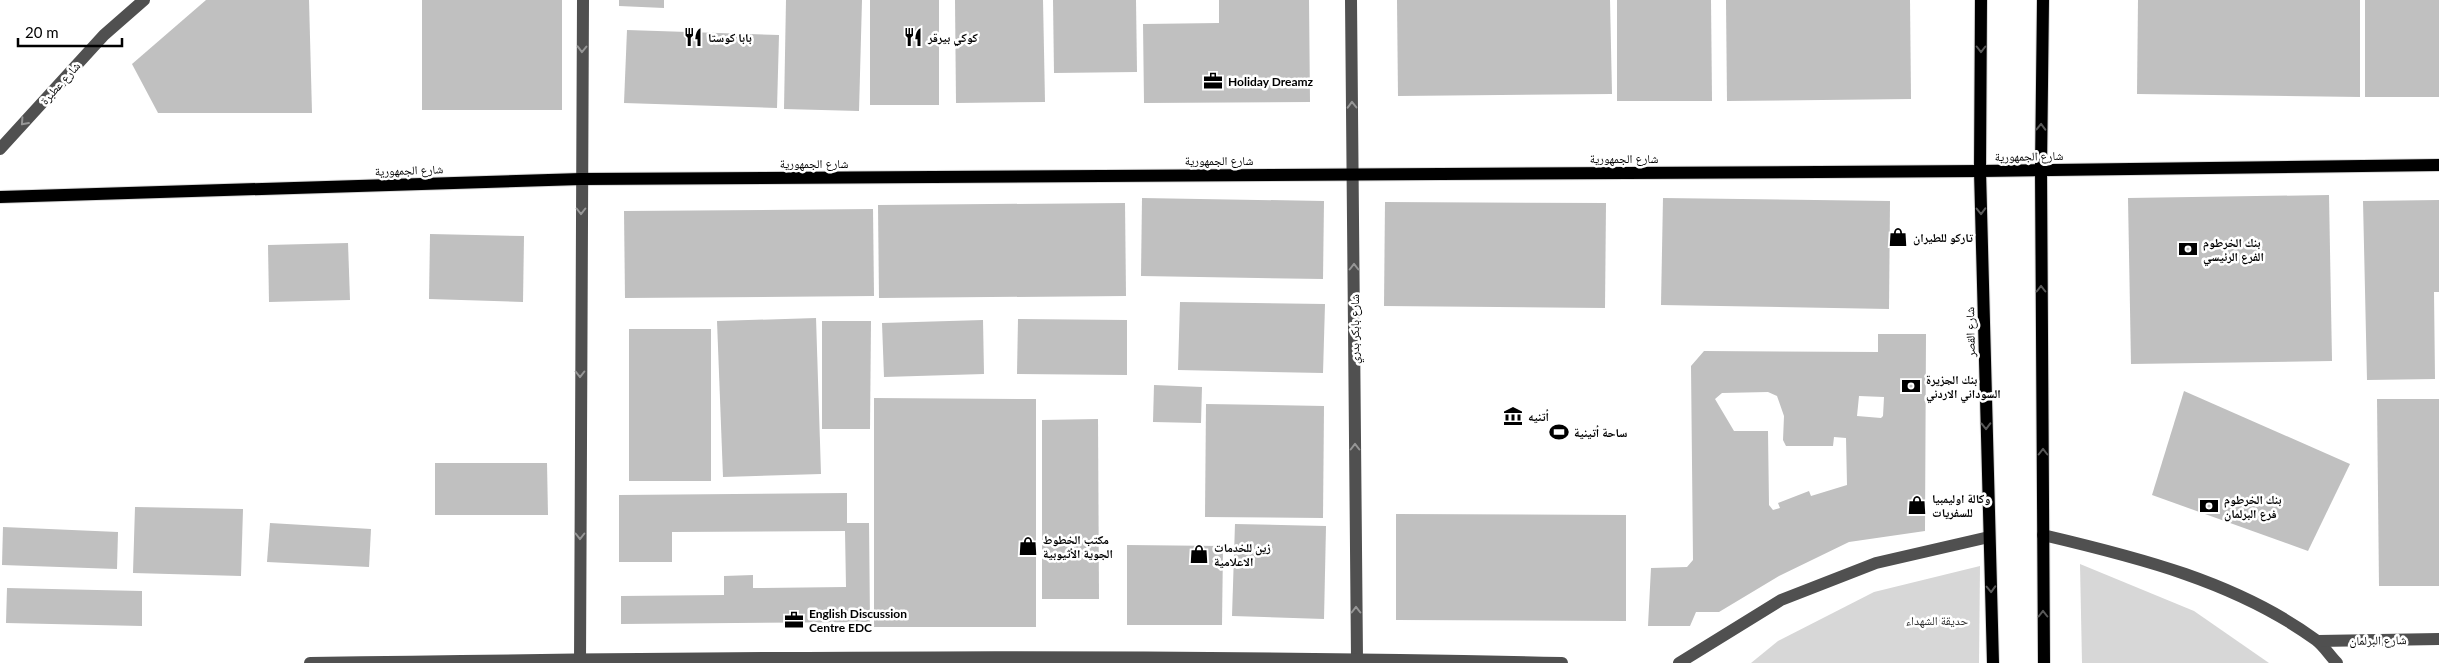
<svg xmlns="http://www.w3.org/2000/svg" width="2439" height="663" font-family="Lato,'Noto Naskh Arabic',sans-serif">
<rect width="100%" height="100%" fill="#fff"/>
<g fill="#d7d7d7">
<path d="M2080,564L2194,611L2269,663H2082Z"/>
<path d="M1980,566L1979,663H1751L1778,641L1874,592Z"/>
</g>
<g fill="#c0c0c0" fill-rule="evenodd">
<path d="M206,0H309L312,113H158L132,64Z"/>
<rect x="422" y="0" width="140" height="110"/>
<path d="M619,0H664V8L619,6Z"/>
<path d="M786,0H862L859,111L784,109Z"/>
<rect x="870" y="0" width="69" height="105"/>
<path d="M955,0H1043L1045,102L956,103Z"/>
<path d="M1053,0H1136L1137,72L1054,73Z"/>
<path d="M1219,0H1309L1310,102L1144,103L1143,24L1219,23Z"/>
<path d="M1397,0H1610L1612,94L1398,96Z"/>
<path d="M1617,0H1711L1712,101H1617Z"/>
<path d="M1726,0H1910L1911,99L1727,101Z"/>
<path d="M2138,0H2360V97L2137,94Z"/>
<rect x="2365" y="0" width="74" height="97"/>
<path d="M627,30L779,35L777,108L624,103Z"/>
<path d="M2329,195L2332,361L2131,364L2128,198Z"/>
<path d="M1142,198L1324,201L1323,279L1141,276Z"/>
<path d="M1663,198L1890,201L1889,309L1661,305Z"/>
<path d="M2439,200V292H2434L2435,379L2367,380L2363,201Z"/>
<path d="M1385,202L1606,203L1605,308L1384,306Z"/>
<path d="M1125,203L1126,296L879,298L878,205Z"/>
<path d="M873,209L874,296L625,298L624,211Z"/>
<path d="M430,234L524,236L523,302L429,299Z"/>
<path d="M348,243L350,300L269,302L268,245Z"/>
<path d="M1180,302L1325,304L1323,373L1178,370Z"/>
<path d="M816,318L821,474L723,477L717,321Z"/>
<path d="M1018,319L1127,320V375L1017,374Z"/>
<path d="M983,320L984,374L884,377L882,323Z"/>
<path d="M822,321H871L870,429H822Z"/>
<rect x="629" y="329" width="82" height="152"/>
<path d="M1878,334H1926L1925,531L1849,542L1779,576L1719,612H1696L1690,626H1648L1651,568L1687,567L1693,560L1691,366L1704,351L1878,352ZM1768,392L1777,396L1784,416L1783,440L1786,446H1833L1834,437L1846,438L1847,485L1811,496L1809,491L1778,503L1780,508L1773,510L1769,505L1768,431H1734L1715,399L1722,393ZM1859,396L1884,397L1883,416L1881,418L1857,416Z"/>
<path d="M1154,385L1202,387L1201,423L1153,422Z"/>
<path d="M2184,391L2350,464L2308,551L2152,495Z"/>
<path d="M874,398L1036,399V627H874Z"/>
<path d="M2377,399H2439V586H2379Z"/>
<path d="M1206,404L1324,406L1323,518L1205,517Z"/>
<path d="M1098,419L1099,599H1042V420Z"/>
<path d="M435,463H547L548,515H435Z"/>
<path d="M847,493V523H869L870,622L621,624V596L724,595V576L753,575V588L846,587L845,531L672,532V562H619V495Z"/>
<path d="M135,507L243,509L241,576L133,573Z"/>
<path d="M1396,514L1626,515V621L1396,620Z"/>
<path d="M270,523L371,529L369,567L267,562Z"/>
<path d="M1235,524L1326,526L1324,619L1232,616Z"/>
<path d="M3,527L118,532L117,569L2,565Z"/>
<path d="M1127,545L1223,546L1222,625H1127Z"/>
<path d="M7,588L142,591V626L6,623Z"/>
</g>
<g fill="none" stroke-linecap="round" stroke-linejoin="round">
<g stroke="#dbdbdb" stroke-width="14">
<g id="major">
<path d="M1981,0L1980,171L1993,663"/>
<path d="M2043,0L2041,169L2044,663"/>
<path d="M0,197L581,179L1980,171L2439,165"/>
</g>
</g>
<g stroke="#505050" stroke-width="12">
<path d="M1351,0L1357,658"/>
<path d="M0,149L104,35L144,0"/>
<path d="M2043,535C2137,557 2237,582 2316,640C2324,646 2330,656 2337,663"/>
<path d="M2318,641L2439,639"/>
<path d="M310,663C727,657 1145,654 1562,663"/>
<path d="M580,663L583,0"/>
<path d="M1679,663L1781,600L1876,563L1989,537"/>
</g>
<use href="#major" stroke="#000" stroke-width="12"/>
</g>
<defs><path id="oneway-chevron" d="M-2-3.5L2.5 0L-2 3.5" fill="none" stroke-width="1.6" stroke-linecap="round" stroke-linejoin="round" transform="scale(1.25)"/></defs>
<g stroke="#969696">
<use href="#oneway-chevron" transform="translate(582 49) rotate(91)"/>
<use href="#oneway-chevron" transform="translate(1352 105) rotate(-91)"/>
<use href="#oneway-chevron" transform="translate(24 122) rotate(132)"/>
<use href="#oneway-chevron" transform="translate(581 211) rotate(90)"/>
<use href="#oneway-chevron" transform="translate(1354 267) rotate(-90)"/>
<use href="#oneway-chevron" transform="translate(580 374) rotate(90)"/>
<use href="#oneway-chevron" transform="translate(1355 447) rotate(-90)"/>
<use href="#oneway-chevron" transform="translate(580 536) rotate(90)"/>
<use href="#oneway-chevron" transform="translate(1356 610) rotate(-90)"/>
</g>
<g stroke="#595959">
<use href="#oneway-chevron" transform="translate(1981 49) rotate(90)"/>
<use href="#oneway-chevron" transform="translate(2041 127) rotate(-89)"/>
<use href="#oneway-chevron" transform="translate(1981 211) rotate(89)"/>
<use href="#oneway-chevron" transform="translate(2041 289) rotate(-90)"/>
<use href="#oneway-chevron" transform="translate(1986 426) rotate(89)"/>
<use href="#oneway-chevron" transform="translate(2043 452) rotate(-90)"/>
<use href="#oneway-chevron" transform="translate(1991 589) rotate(88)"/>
<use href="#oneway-chevron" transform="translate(2043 614) rotate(-90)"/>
</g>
<defs>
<g id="restaurant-bare" transform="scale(1.5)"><path d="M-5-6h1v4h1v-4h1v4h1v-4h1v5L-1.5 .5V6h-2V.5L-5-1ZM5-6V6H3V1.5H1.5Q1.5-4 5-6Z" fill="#000" stroke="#fff" stroke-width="2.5" paint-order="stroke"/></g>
<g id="office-bare" transform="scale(1.5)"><path d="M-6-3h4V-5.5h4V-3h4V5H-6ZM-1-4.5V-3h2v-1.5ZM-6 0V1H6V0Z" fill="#000" stroke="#fff" stroke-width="2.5" paint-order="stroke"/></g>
<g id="shop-bare" transform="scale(1.5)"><path d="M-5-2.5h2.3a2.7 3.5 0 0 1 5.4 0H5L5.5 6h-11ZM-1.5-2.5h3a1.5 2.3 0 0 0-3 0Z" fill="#000" stroke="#fff" stroke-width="2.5" paint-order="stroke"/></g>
<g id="bank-bare" transform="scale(1.5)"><path d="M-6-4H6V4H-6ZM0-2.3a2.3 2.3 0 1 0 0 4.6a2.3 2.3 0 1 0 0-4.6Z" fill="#000" stroke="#fff" stroke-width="2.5" paint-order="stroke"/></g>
<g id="museum-bare" transform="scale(1.5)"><path d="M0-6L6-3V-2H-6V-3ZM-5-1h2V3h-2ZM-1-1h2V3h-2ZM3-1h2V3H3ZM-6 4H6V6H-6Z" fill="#000" stroke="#fff" stroke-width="2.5" paint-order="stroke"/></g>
<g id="stadium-bare" transform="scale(1.5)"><path d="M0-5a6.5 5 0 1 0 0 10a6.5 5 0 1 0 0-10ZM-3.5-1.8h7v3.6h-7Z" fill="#000" stroke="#fff" stroke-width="2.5" paint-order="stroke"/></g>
</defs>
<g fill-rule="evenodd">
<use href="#restaurant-bare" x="693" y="37"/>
<use href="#restaurant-bare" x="913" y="37"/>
<use href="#office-bare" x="1213" y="81"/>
<use href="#shop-bare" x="1898" y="237"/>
<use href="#bank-bare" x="2188" y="249"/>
<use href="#bank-bare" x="1911" y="386"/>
<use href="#museum-bare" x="1513" y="416"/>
<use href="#stadium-bare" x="1559" y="432"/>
<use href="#shop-bare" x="1917" y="505"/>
<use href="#bank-bare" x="2209" y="506"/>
<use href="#shop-bare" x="1028" y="546"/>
<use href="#shop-bare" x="1199" y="554"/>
<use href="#office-bare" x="794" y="620"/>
</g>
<g text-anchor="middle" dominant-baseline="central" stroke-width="5" stroke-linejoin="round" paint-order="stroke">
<g font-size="12" font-weight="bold" fill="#000" stroke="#fff" text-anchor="start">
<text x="708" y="37">بابا كوستا</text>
<text x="928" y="37">كوكي بيرقر</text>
<text x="1228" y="81">Holiday Dreamz</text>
<text x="1913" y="237">تاركو للطيران</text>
<text x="2203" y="242">بنك الخرطوم<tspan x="2203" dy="14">الفرع الرئيسي</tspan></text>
<text x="1926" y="379">بنك الجزيرة<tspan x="1926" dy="14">السوداني الاردني</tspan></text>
<text x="1528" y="416">أتنيه</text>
<text x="1574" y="432">ساحة أتينية</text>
<text x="1932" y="498">وكالة اوليمبيا<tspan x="1932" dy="14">للسفريات</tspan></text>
<text x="2224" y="499">بنك الخرطوم<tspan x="2224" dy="14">فرع البرلمان</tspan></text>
<text x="1043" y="539">مكتب الخطوط<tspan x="1043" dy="14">الجوية الأثيوبية</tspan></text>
<text x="1214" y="547">زين للخدمات<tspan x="1214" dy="14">الاعلامية</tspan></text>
<text x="809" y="613">English Discussion<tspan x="809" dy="14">Centre EDC</tspan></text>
</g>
<g font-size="12" fill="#000" stroke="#fff">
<text transform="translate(60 83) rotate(-48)">شارع عطبرة</text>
<text transform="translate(2029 156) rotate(-1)">شارع الجمهورية</text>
<text x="1624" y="158">شارع الجمهورية</text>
<text x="1219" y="160">شارع الجمهورية</text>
<text x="814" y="163">شارع الجمهورية</text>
<text transform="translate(409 170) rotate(-2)">شارع الجمهورية</text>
<text transform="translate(1354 329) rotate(-90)">شارع بابكر بدري</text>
<text transform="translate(1970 332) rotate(-91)">شارع القصر</text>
<text transform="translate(2378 640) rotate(-1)">شارع البرلمان</text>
</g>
<g font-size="12" fill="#2e2e2e" stroke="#fff">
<text x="1937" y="620">حديقة الشهداء</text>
</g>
</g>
<path d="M18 38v8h104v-8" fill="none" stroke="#000000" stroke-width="2.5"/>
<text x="25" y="38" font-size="15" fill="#000000" stroke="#ffffff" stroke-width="4" paint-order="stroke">20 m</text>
</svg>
